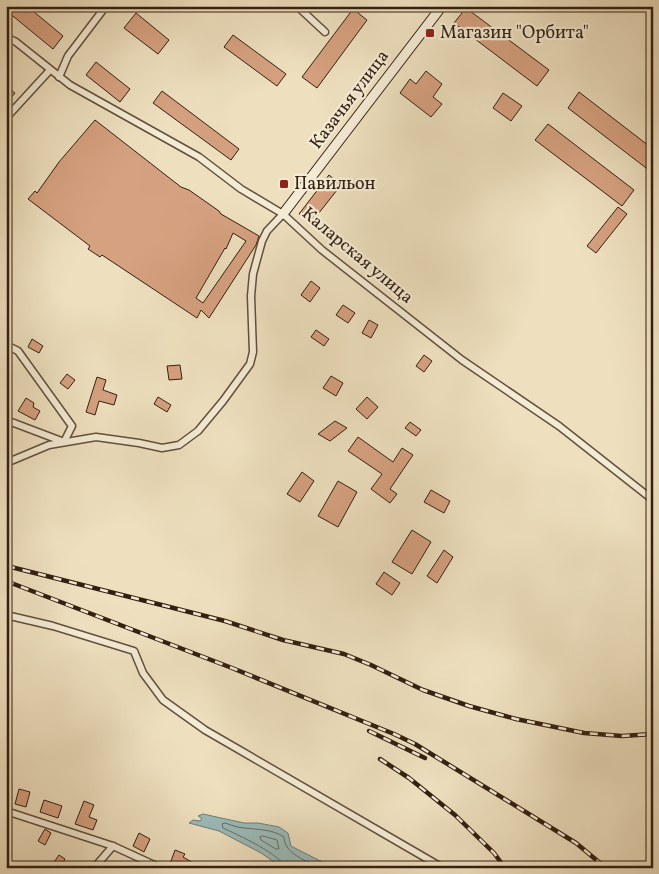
<svg xmlns="http://www.w3.org/2000/svg" width="659" height="874" font-family="Vollkorn,serif">
<rect width="100%" height="100%" fill="#eee0bf"/>
<filter id="stains"><feTurbulence type="fractalNoise" baseFrequency=".004" numOctaves="4"/><feColorMatrix values="0 0 0 0 .2 0 0 0 0 .09 0 0 0 0 .02 0 0 0 .5 -.17"/></filter>
<radialGradient id="worn" r=".72"><stop offset=".6" stop-color="#630" stop-opacity="0"/><stop offset="1" stop-color="#630" stop-opacity=".3"/></radialGradient>
<path fill="#9bbbb9" stroke="#717d76" d="M203,814L244,823H258L279,827L288,833L291,846L334,868H283L261,853L219,831L189,823L193,820L200,821L202,818L198,816Z"/>
<g fill="none" stroke-linecap="round" stroke-linejoin="round">
<g stroke="#676d65" stroke-width="1">
<path d="M263,836L277,840L279,849H276L261,840L260,837Z"/>
<path d="M285,868C283,855 236,834 223,828L222,824L225,823C232,825 238,828 245,828C259,830 272,829 284,837C284,854 307,861 321,868"/>
</g>
</g>
<g fill="#d6a180" stroke="#331f11" fill-rule="evenodd">
<path d="M14,6H27L63,36L53,49L8,12Z"/>
<path d="M466,8L549,70L537,86L454,23Z"/>
<path d="M353,9L367,20L317,88L302,77Z"/>
<path d="M136,13L169,40L158,54L124,28Z"/>
<path d="M233,35L286,74L277,86L224,47Z"/>
<path d="M96,62L130,89L120,102L86,75Z"/>
<path d="M426,71L442,84L433,97L442,104L431,117L400,93L410,79L416,84Z"/>
<path d="M6,86L15,93L6,104Z"/>
<path d="M162,91L239,149L231,160L153,103Z"/>
<path d="M579,92L653,149V167L650,171L568,108Z"/>
<path d="M503,93L522,106L511,121L493,108Z"/>
<path d="M95,120L181,187L189,190L219,211L221,214L259,236L256,245L209,318L201,310L197,318L102,255L100,257L88,249L90,246L28,199L35,191L37,193L59,162ZM233,233L246,241L203,303L196,298L225,248L226,249Z"/>
<path d="M548,124L634,190L622,206L535,140Z"/>
<path d="M329,175L341,185L311,223L299,214Z"/>
<path d="M618,207L627,214L596,253L587,246Z"/>
<path d="M311,281L320,288L310,302L301,295Z"/>
<path d="M343,305L355,313L348,323L336,315Z"/>
<path d="M369,320L378,325L371,338L362,333Z"/>
<path d="M316,330L329,339L324,346L311,337Z"/>
<path d="M32,339L43,346L39,353L28,347Z"/>
<path d="M424,355L432,361L424,372L416,366Z"/>
<path d="M180,365L182,379L169,380L167,366Z"/>
<path d="M67,374L75,380L68,389L60,383Z"/>
<path d="M331,376L343,383L336,396L323,388Z"/>
<path d="M97,377L106,380L103,390L117,395L114,405L99,401L95,415L86,412Z"/>
<path d="M158,397L171,405L167,412L154,404Z"/>
<path d="M367,397L378,407L367,419L356,409Z"/>
<path d="M26,398L34,403L33,407L40,411L35,420L18,411Z"/>
<path d="M335,421L347,428L330,441L318,434Z"/>
<path d="M410,422L421,430L416,436L405,428Z"/>
<path d="M358,437L393,462L402,448L413,455L390,489L397,494L390,503L371,489L382,474L348,451Z"/>
<path d="M302,472L314,481L300,502L287,494Z"/>
<path d="M338,481L357,492L338,527L318,516Z"/>
<path d="M431,490L450,501L444,513L424,502Z"/>
<path d="M412,530L431,542L412,574L392,562Z"/>
<path d="M444,550L453,557L437,583L427,576Z"/>
<path d="M384,572L400,583L392,595L376,584Z"/>
<path d="M19,789L30,792L26,807L15,804Z"/>
<path d="M44,800L62,806L58,818L40,812Z"/>
<path d="M84,801L94,805L89,817L97,820L93,830L75,824Z"/>
<path d="M45,829L51,833L45,845L38,841Z"/>
<path d="M139,833L150,839L144,852L133,846Z"/>
<path d="M175,850L185,854L183,857L202,868H180L170,864Z"/>
<path d="M59,855L65,859L60,868H57L52,865Z"/>
</g>
<g fill="none" stroke-linecap="round" stroke-linejoin="round">
<g stroke="#624f3c" stroke-width="9">
<g id="street">
<path d="M297,6L325,32"/>
<path d="M6,37L16,42L70,85L199,157L241,189L283,214L322,250L462,360L559,426L653,500"/>
<path d="M59,77L68,56L106,6"/>
<path d="M6,118L50,70"/>
<path d="M6,345L18,351L72,426L64,442L6,420"/>
<path d="M6,463L49,445L96,437L139,443L162,448L179,445L198,431L223,401L250,364L253,352L251,296L253,274L262,241L267,231L283,214"/>
<path d="M6,615L53,626L134,651L143,673L163,700L205,730L443,868"/>
<path d="M6,811L113,846L161,868"/>
<path d="M94,868L113,846"/>
</g>
</g>
<g stroke="#331f11" stroke-width="11">
<path id="secondary" d="M283,214L442,6"/>
</g>
<use href="#street" stroke="#f4ebd5" stroke-width="6"/>
<use href="#secondary" stroke="#f4ebd5" stroke-width="9"/>
<g stroke="#331f11" stroke-width="4.5">
<g id="rail">
<path d="M7,566L225,621L283,640L344,654L371,665L423,690L469,706L516,719L584,733L622,736L653,734"/>
<path d="M6,581L232,668L394,734L415,744L576,843L606,868"/>
<path d="M369,731L425,758"/>
<path d="M380,759L409,778L455,815L494,853L505,868"/>
</g>
</g>
<use href="#rail" stroke="#f4ebd5" stroke-width="2.5" stroke-dasharray="8" stroke-linecap="butt"/>
</g>
<g fill="#8f2418" stroke="#f4ebd5" stroke-width="2">
<rect x="425" y="28" width="10" height="10" rx="2.5"/>
<rect x="279" y="179" width="10" height="10" rx="2.5"/>
</g>
<g text-anchor="middle" dominant-baseline="central" stroke-width="4.5" stroke-linejoin="round" paint-order="stroke">
<g font-size="18" fill="#331f11" stroke="#f4ebd5" text-anchor="start">
<text x="440" y="33">Магазин "Орбита"</text>
<text x="294" y="184">Павильон</text>
</g>
<g font-size="18" fill="#331f11" stroke="#f4ebd5">
<text transform="translate(350 100) rotate(-53)">Казачья улица</text>
<text transform="translate(357 256) rotate(40)">Каларская улица</text>
</g>
</g>
<rect width="659" height="874" fill="none" stroke="#eee0bf" stroke-width="25"/>
<rect x="8" y="8" width="644" height="859" fill="none" stroke="#331f11" stroke-width="2.5"/>
<rect x="12" y="12" width="634" height="849" fill="none" stroke="#331f11"/>
<rect width="100%" height="100%" filter="url(#stains)"/>
<rect width="100%" height="100%" fill="url(#worn)"/>
</svg>
